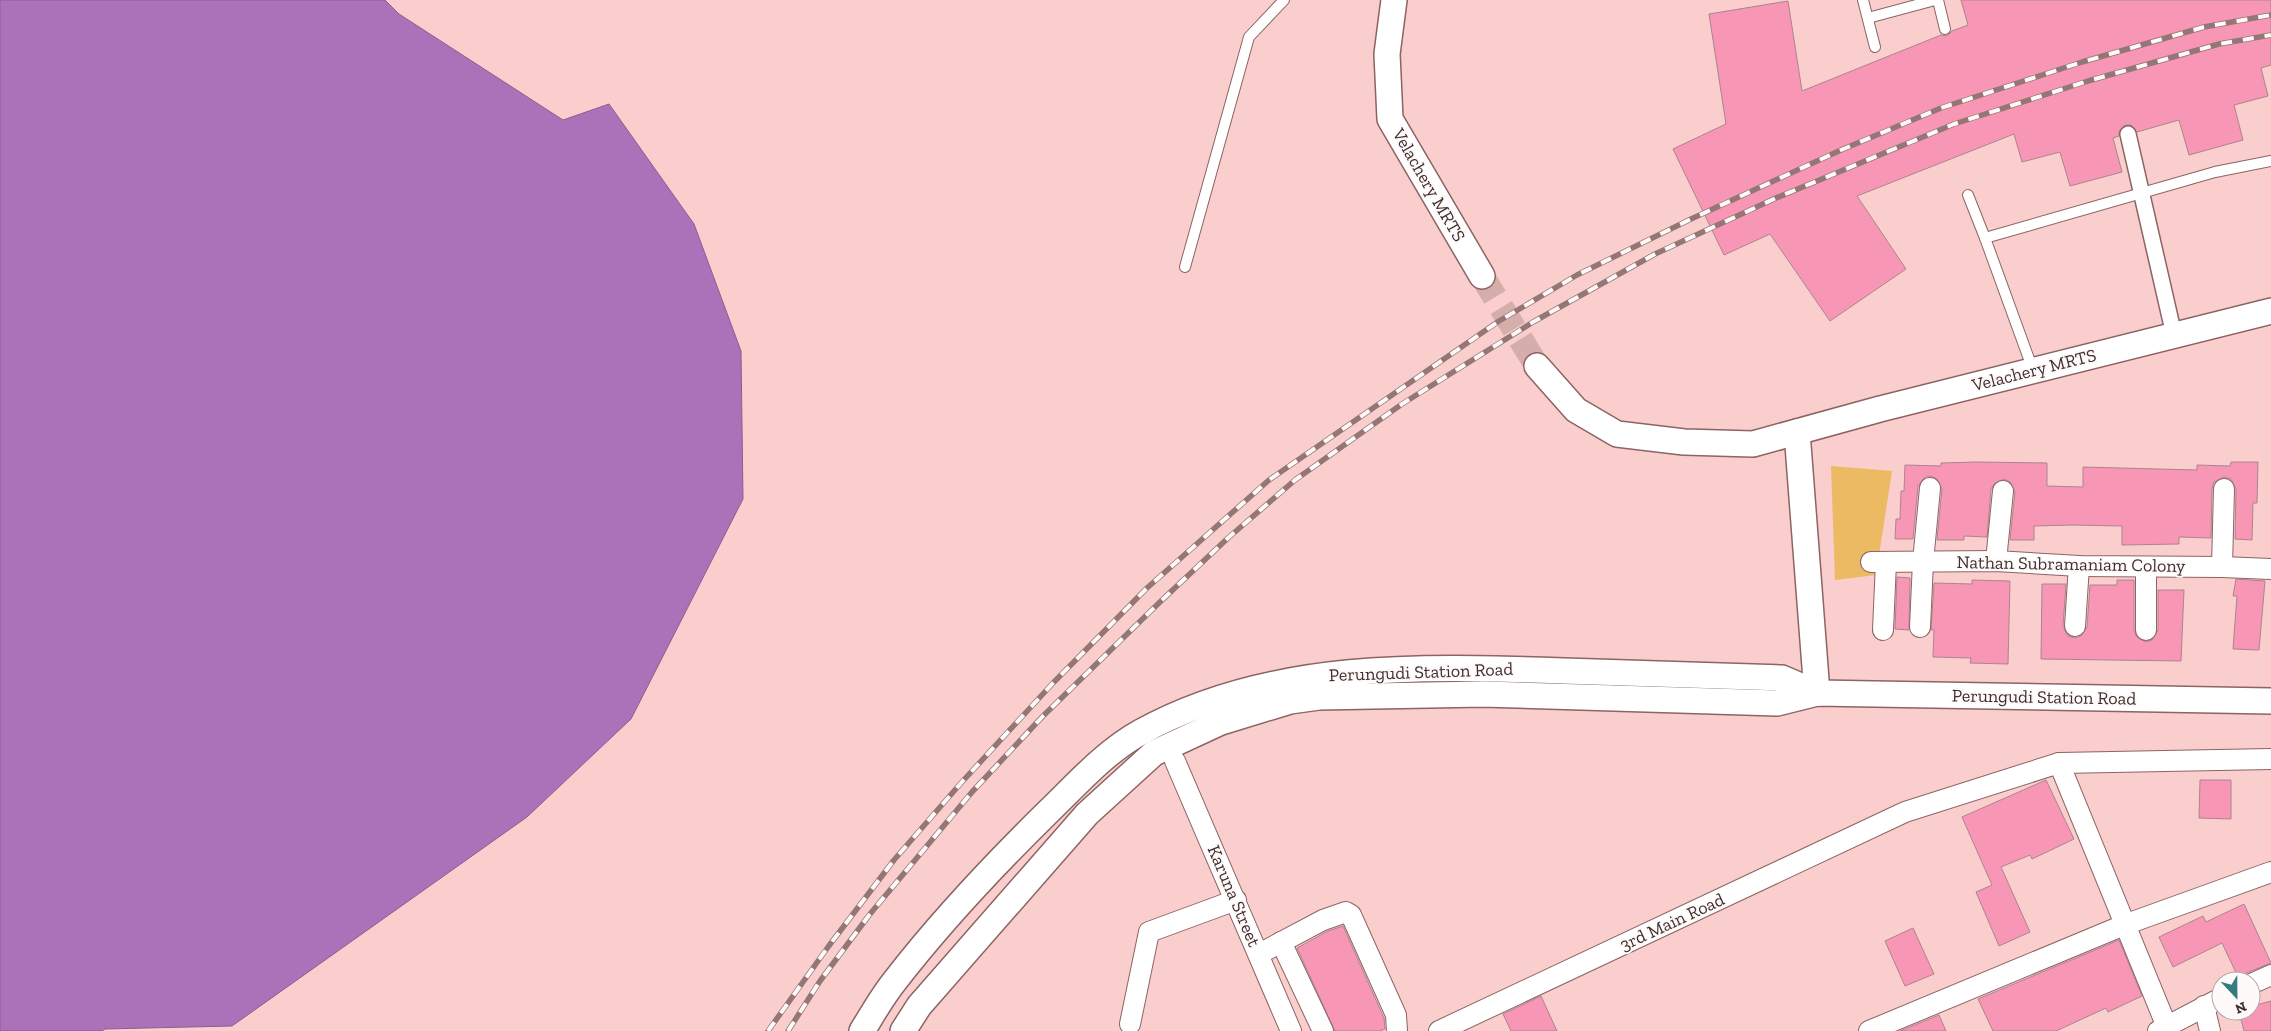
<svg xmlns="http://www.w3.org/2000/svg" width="2271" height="1031" font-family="'Zilla Slab',serif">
<rect width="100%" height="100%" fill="#facecc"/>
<path fill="#ecba63" d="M1831,466L1892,471L1876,575L1835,580Z"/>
<path fill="#ac72b9" stroke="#8c5e8f" d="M0,0H385L399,14L563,120L609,104L694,224L741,351L743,499L631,719L527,817L232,1026L105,1029L102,1031H0Z"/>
<g fill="#f896b5" stroke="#ab848f">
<path d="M1961,0H2271V65L2261,68L2268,96L2234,105L2243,140L2189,155L2179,120L2137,132L2131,125H2125L2119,131V136L2113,138L2122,172L2070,186L2060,152L2022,162L2014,134L1857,196L1906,269L1830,321L1770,234L1724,255L1673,149L1726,124L1709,14L1788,1L1802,91L1941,35L1947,36L1952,31L1968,25Z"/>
<path d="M1975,462L2047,463V486L2083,487V467L2197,470V465L2230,466L2231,462H2258L2257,503H2253L2252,540L2235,539L2236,489L2231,479L2224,477L2214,482L2212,488L2211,538L2179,537V544L2122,545V526L2072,525L2034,526V540H2010L2015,492L2010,482L2004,479L1994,484L1991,489L1987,537L1964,536V540H1937L1942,489L1937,479L1931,476L1925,477L1918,486L1913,539H1895L1896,519H1900L1901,491H1904L1905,465L1941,466V463Z"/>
<path d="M1897,577L1910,578L1909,630L1895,629Z"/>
<path d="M2236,579L2265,581L2259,650L2233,649L2237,596H2233Z"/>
<path d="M1972,580L2010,581L2008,664L1970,663L1971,658L1933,657L1934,630H1931L1934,583L1972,584Z"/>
<path d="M2117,580H2134V630L2136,636L2146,642L2152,640L2158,630V590H2184L2181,661L2041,659L2042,584H2066L2063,626L2068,636L2075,638L2081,636L2087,627L2090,585H2117Z"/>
<path d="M2046,780L2074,839L2032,859L2030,855L2001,867L2030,932L1999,946L1976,892L1992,885L1962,817Z"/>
<path d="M2200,780H2231V819L2199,818Z"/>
<path d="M2244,904L2271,963L2246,973L2240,981L2222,943L2173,967L2159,937L2203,916L2206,922Z"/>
<path d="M1343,926L1384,1018L1385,1029L1380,1031H1335L1297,948L1328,931Z"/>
<path d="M1913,928L1934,974L1905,986L1885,941Z"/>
<path d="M2119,940L2142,996L2108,1012L2106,1008L2056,1031H1993L1978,999Z"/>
<path d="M1541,996L1557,1031H1511L1503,1014Z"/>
<path d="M2271,1001V1031H2244L2239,1011H2254L2252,1006Z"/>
<path d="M1939,1015L1946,1031H1900Z"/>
</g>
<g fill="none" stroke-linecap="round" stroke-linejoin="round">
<path stroke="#d5aeac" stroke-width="25" stroke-dasharray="25 12" stroke-linecap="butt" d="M1482,276L1537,366"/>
<g stroke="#8b6463" stroke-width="12">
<g id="service">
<path d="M1863,0L1875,47"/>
<path d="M1938,0L1945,29"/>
<path d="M1868,18L1935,0"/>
<path d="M1968,195L1985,238"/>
<path d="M1185,267L1249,37L1284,0"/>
<path d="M2033,370L1985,238L2215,172L2271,161"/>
</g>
</g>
<g stroke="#8b6463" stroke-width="18">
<path id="pedestrian" d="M2128,134L2174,335"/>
</g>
<g stroke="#8b6463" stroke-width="22">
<g id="minor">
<path d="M1996,561L2003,491"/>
<path d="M1871,562L1996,561L2079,566L2222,567L2271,569"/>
<path d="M2222,567L2224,489"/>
<path d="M2075,626L2079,566"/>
<path d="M1920,627L1923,562L1930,488"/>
<path d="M1883,630L1886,562"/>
<path d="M2146,630V567"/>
<path d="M1175,761L1291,1031"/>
<path d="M2059,763L2271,759"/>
<path d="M1281,942L1323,1031"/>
<path d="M1259,954L1323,920L1346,912L1351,915L1396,1015L1397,1031"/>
<path d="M2251,984L2271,975"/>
<path d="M2204,1006L2210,1031"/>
<path d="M1130,1024L1149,932L1236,900"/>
<path d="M1439,1031L1905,812L2059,763L2167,1027"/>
<path d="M1869,1031L2124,925L2271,872"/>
<path d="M2158,1031L2221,998"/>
</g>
</g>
<g stroke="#8b6463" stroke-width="28">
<g id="tertiary">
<path d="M1394,0L1387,54L1390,119L1482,276"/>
<path d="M1537,366L1576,410L1617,434L1684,442L1753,444L1880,409L2271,311"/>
<path d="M1797,432L1817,693"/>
<path d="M862,1031C872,1015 882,997 894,982C941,921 994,865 1048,812C1077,784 1105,752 1141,732C1270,661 1421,666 1564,671C1636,673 1709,676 1782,678L1817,693"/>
<path d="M903,1031L919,1006L1087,814L1154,753L1221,722L1290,701L1319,697L1483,694L1777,703L1817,693L2271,701"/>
</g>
</g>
<use href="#service" stroke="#fff" stroke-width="10"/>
<use href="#pedestrian" stroke="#fff" stroke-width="15"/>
<use href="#minor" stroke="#fff" stroke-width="20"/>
<use href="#tertiary" stroke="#fff" stroke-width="25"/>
<g stroke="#947775" stroke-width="5.5">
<g id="rail">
<path d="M768,1031L828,947L894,860L961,783L1053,683L1147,588L1269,480L1499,321L1577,275L1691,219L1841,150L1941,108L2082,62L2204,27L2271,15"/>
<path d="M788,1031L820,981L870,914L972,792L1043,716L1161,601L1228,538L1295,480L1402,404L1533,322L1655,254L1776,198L1954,124L2088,81L2219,44L2271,35"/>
</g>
</g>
<use href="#rail" stroke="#fffafa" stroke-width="4" stroke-dasharray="11" stroke-linecap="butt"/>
</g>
<g text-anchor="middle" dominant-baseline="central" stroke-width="4" stroke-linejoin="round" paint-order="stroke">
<g font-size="18" fill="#402f2e" stroke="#fffafa">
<text transform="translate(1429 185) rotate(60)">Velachery MRTS</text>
<text transform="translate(2034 370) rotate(-14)">Velachery MRTS</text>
<text transform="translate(2071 564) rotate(1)">Nathan Subramaniam Colony</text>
<text transform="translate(1421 672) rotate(-2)">Perungudi Station Road</text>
<text transform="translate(2044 697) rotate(1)">Perungudi Station Road</text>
<text transform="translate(1234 896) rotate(67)">Karuna Street</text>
<text transform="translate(1672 922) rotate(-25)">3rd Main Road</text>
</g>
</g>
<g transform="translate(2236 996) rotate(158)"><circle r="24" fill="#fffafa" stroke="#b3a9a8"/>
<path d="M0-4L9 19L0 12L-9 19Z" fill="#327b7f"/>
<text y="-8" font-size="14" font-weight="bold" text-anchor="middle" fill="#402f2e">N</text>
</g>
</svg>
